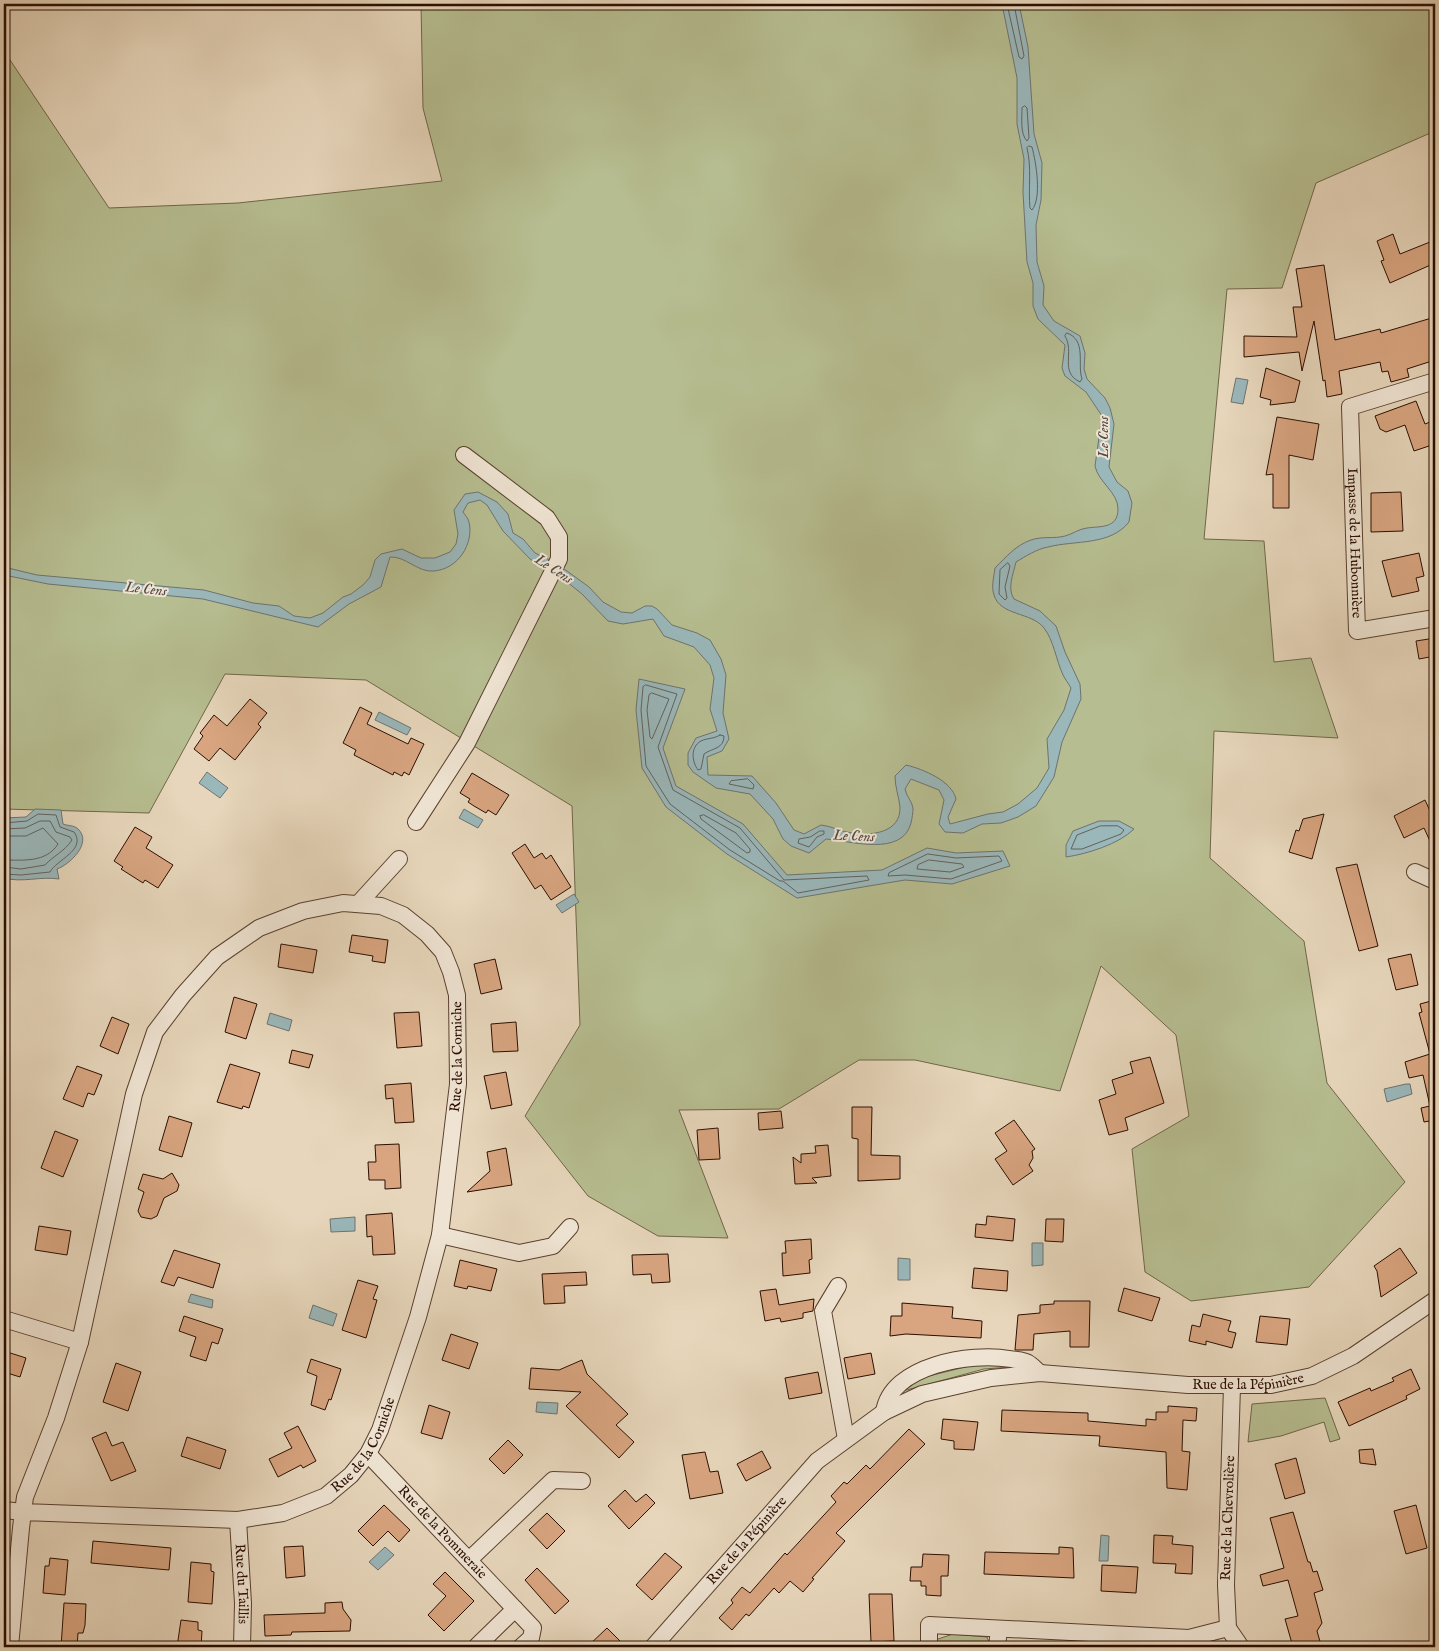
<svg xmlns="http://www.w3.org/2000/svg" width="1439" height="1651" font-family="'IM FELL English',serif">
<rect width="100%" height="100%" fill="#e7d6bb"/>
<filter id="stains"><feTurbulence type="fractalNoise" baseFrequency=".004" numOctaves="4"/><feColorMatrix values="0 0 0 0 .2 0 0 0 0 .09 0 0 0 0 .02 0 0 0 .5 -.17"/></filter>
<radialGradient id="worn" r=".72"><stop offset=".6" stop-color="#630" stop-opacity="0"/><stop offset="1" stop-color="#630" stop-opacity=".3"/></radialGradient>
<g fill="#b6bd90" stroke="#706648">
<path d="M421,4H1435V131L1316,183L1282,288L1227,289L1204,539L1264,541L1274,662L1311,658L1338,738L1214,731L1210,858L1304,941L1327,1083L1405,1182L1309,1287L1191,1301L1145,1272L1132,1149L1189,1116L1176,1035L1101,966L1060,1091L915,1060H859L779,1109L679,1110L728,1238L658,1236L588,1196L525,1116L580,1025L572,806L366,680L225,674L149,813L4,809V51L109,208L238,203L442,181L423,108Z"/>
<path d="M981,1363L1011,1367L984,1369L903,1391L921,1378Z"/>
<path d="M1325,1398L1340,1439L1330,1442L1324,1422L1281,1436L1248,1442L1252,1404Z"/>
<path d="M953,1634L987,1637L991,1647H934L935,1640Z"/>
</g>
<g fill="#9ab7ba" stroke="#6e7370">
<path d="M1002,4H1019L1028,47L1034,134L1042,163L1041,200L1036,225L1037,262L1044,286L1043,305L1054,321L1080,336L1085,353L1084,369L1087,379L1105,398L1110,408L1114,424L1109,467L1117,482L1128,491L1132,503L1129,522C1110,546 1075,540 1048,547C1037,549 1026,556 1016,562C1013,575 1007,588 1014,599L1040,611L1056,626L1065,652L1080,684L1081,699L1062,742L1054,777L1036,806L1018,817L1001,823L982,824L963,833L945,832L939,824L944,800L939,790L911,779L905,789C906,796 912,801 913,808C913,812 912,819 911,823C902,857 851,841 826,839L809,853L791,846L783,839L773,819L750,794L716,788L693,772L688,765V753L696,738L717,731L710,709L714,678L710,665L694,647L664,636L653,619L623,624L608,621L582,594L561,577L530,559L503,531L487,505L480,500L468,503L463,512C465,515 468,518 469,522C474,544 458,569 434,571C418,573 406,556 390,557L381,587L349,604L318,627L203,599L48,584L4,575V567L37,575L204,590L253,603L279,606L294,616L310,618L323,613L343,597L351,594L363,585L370,577L375,560L381,554L402,549L421,558H435L450,552L456,544L458,534L454,510L465,494L478,492L497,502L508,514L513,533L523,539L535,553L556,563L589,587L603,602L621,612L632,613L645,606H652L657,609L672,625L697,633L710,640L721,659L726,675L723,713L729,739L722,751L707,757L708,775L752,776L776,803L794,830L804,834L821,825C832,826 841,832 852,833C871,836 901,833 900,807C899,797 895,787 895,776L906,765C923,769 952,781 956,799L948,817L950,824L988,814L1003,812L1018,804L1037,788L1049,768L1047,739L1064,710L1071,688C1068,683 1065,679 1063,675C1056,660 1054,641 1044,628C1032,612 1000,616 994,595C991,587 994,576 995,568C1006,557 1016,545 1031,540C1042,536 1054,539 1065,536C1073,534 1078,529 1087,528C1100,526 1118,529 1118,509C1118,492 1098,482 1095,466L1102,416L1086,392L1065,376L1062,368L1065,345L1038,319L1033,306V283L1027,262L1023,192L1024,159L1017,124V78Z"/>
<path d="M1236,378L1248,380L1243,404L1231,402Z"/>
<path d="M639,679L685,689L663,748L676,786L743,824L787,875L882,870L927,848L956,853L1003,851L1010,866L952,884L905,880L797,898L727,854L666,807L642,768L636,710Z"/>
<path d="M379,712L411,728L407,735L375,720Z"/>
<path d="M207,772L228,788L220,798L199,783Z"/>
<path d="M35,809L61,810L63,824C68,826 74,825 78,829C93,843 69,865 57,869L59,879C41,876 22,883 4,878V818L26,817Z"/>
<path d="M464,809L483,820L478,828L459,818Z"/>
<path d="M1099,821H1119L1134,829C1119,844 1087,854 1066,857V845L1073,831Z"/>
<path d="M574,894L579,902L562,913L556,905Z"/>
<path d="M270,1013L292,1020L289,1031L267,1024Z"/>
<path d="M1406,1084H1410L1412,1094L1387,1102L1384,1089Z"/>
<path d="M355,1217V1231L331,1232L330,1219Z"/>
<path d="M1032,1243H1043V1265L1032,1266Z"/>
<path d="M898,1258L910,1259V1280H898Z"/>
<path d="M191,1294L213,1300L212,1308L188,1302Z"/>
<path d="M313,1305L337,1314L333,1326L309,1318Z"/>
<path d="M537,1402L558,1403L557,1414L536,1412Z"/>
<path d="M1101,1535L1109,1536L1108,1561H1099Z"/>
<path d="M385,1547L394,1555L378,1570L369,1562Z"/>
</g>
<g fill="none" stroke-linecap="round" stroke-linejoin="round">
<g stroke="#62625d" stroke-width="1">
<path d="M1007,4L1019,57L1022,59L1024,56L1014,4"/>
<path d="M1025,106L1027,108L1029,138L1027,141C1020,134 1022,118 1022,108Z"/>
<path d="M1029,146L1032,147C1036,162 1042,198 1032,210L1030,208C1028,188 1032,168 1027,148Z"/>
<path d="M1067,333C1087,340 1077,364 1082,379L1080,382C1059,372 1075,352 1065,336Z"/>
<path d="M1008,563L1010,566L1005,587L1007,598L1005,600L999,594L1000,570Z"/>
<path d="M646,685L677,694L658,747L673,790L740,828L784,880L867,876L869,880L798,893L783,881H780L730,850L670,804L646,766L641,710L643,687Z"/>
<path d="M652,693L669,699L652,739L650,737L647,710L649,695Z"/>
<path d="M720,735L724,736C724,749 712,748 704,754L701,769L698,770C692,762 690,747 701,741C707,738 714,739 720,735Z"/>
<path d="M748,779L754,785L753,789L729,784L731,781Z"/>
<path d="M704,815L736,833L750,849V852L747,853L701,819L700,816Z"/>
<path d="M4,823L27,821L38,814L56,815L60,827L74,832C87,850 56,860 50,872L21,875L4,874"/>
<path d="M1118,826L1124,830L1121,834L1082,849H1071L1077,835L1100,826Z"/>
<path d="M4,829L25,828L40,821H50L56,832L70,837L72,840C64,852 53,856 45,865L21,869L4,867"/>
<path d="M820,831H824V834L817,837L809,847L798,843L799,839L810,837Z"/>
<path d="M4,836H26L43,828L58,844C46,863 23,860 4,860"/>
<path d="M928,854L956,858L999,856L1002,861L951,879L905,875L888,876L889,873Z"/>
<path d="M929,860L962,864L964,867L950,872L917,869L918,865Z"/>
</g>
</g>
<g fill="#d8a580" stroke="#2b0e00">
<path d="M1393,234L1400,254L1435,240V263L1390,283L1381,261L1384,260L1377,241Z"/>
<path d="M1324,265L1335,340L1380,329L1381,333L1435,317V360L1407,369L1409,377L1391,382L1388,371L1382,372L1380,362L1339,371L1342,394L1327,397L1325,380L1323,381L1314,321L1302,371L1299,352L1244,357V336L1297,337L1293,307H1302L1296,269Z"/>
<path d="M1266,368L1300,381L1295,402L1270,405L1271,400L1260,397Z"/>
<path d="M1416,401L1425,424L1435,420V444L1414,451L1405,425L1386,432L1380,429L1375,416Z"/>
<path d="M1277,417L1319,424L1313,460L1289,455V508H1273V474L1266,475Z"/>
<path d="M1401,492L1403,531L1371,532V493Z"/>
<path d="M1419,553L1424,576L1416,578L1419,591L1392,597L1382,561Z"/>
<path d="M1435,638V656L1419,659L1416,641Z"/>
<path d="M250,699L267,713L258,724L261,727L235,760L220,748L209,761L194,749L203,736L200,733L214,715L227,726Z"/>
<path d="M360,707L372,713L367,724L408,744L411,738L424,744L409,775L404,772L402,776L394,772L393,775L354,755L356,750L343,743Z"/>
<path d="M472,773L509,795L496,815L488,810L486,813L474,806L468,802L470,799L460,793Z"/>
<path d="M1425,800L1435,822V852L1424,828L1404,838L1394,816Z"/>
<path d="M1324,814L1312,859L1289,852L1296,830L1299,831L1303,819Z"/>
<path d="M135,827L152,837L146,848L173,865L158,888L145,880L143,883L121,869L123,867L114,861Z"/>
<path d="M525,844L534,858L542,853L546,859L551,855L571,887L551,900L541,885L535,889L512,853Z"/>
<path d="M1357,864L1378,946L1359,951L1336,868Z"/>
<path d="M352,935L388,940L385,963L372,961L373,956L349,952Z"/>
<path d="M281,944L317,950L313,973L278,967Z"/>
<path d="M1411,954L1418,985L1396,990L1388,959Z"/>
<path d="M495,959L502,989L481,994L474,964Z"/>
<path d="M234,997L257,1004L246,1039L225,1032Z"/>
<path d="M1435,1000V1120L1424,1122L1421,1108L1430,1106L1423,1075L1409,1078L1405,1062L1430,1054L1419,1013L1422,1012L1420,1004Z"/>
<path d="M419,1012L422,1046L397,1048L394,1013Z"/>
<path d="M112,1017L129,1024L118,1054L100,1046Z"/>
<path d="M516,1022L518,1051L493,1052L491,1024Z"/>
<path d="M292,1050L313,1055L309,1068L289,1063Z"/>
<path d="M1150,1057L1164,1103L1125,1118L1128,1130L1109,1135L1099,1100L1116,1094L1112,1080L1133,1073L1130,1062Z"/>
<path d="M230,1064L260,1073L249,1108L243,1106L242,1109L217,1102Z"/>
<path d="M77,1066L102,1075L94,1095L88,1093L83,1107L63,1099Z"/>
<path d="M506,1072L512,1105L491,1109L484,1076Z"/>
<path d="M411,1083L414,1122L395,1123L393,1098L386,1099L385,1085Z"/>
<path d="M852,1107H872L871,1155L900,1156V1179L858,1181V1139L852,1138Z"/>
<path d="M781,1111L783,1128L759,1130L758,1113Z"/>
<path d="M169,1116L192,1123L182,1157L159,1150Z"/>
<path d="M1014,1120L1035,1149L1032,1151L1033,1158L1029,1165L1033,1171L1013,1185L995,1159L1007,1151L995,1133Z"/>
<path d="M718,1128L720,1159L699,1160L697,1130Z"/>
<path d="M55,1131L78,1140L63,1177L41,1168Z"/>
<path d="M399,1144L401,1188L385,1189V1180H369L368,1162H376L375,1145Z"/>
<path d="M828,1145L831,1176L812,1178L817,1183L795,1184L793,1157L801,1163V1154L816,1153L815,1146Z"/>
<path d="M506,1148L512,1185L467,1192L490,1171L487,1152Z"/>
<path d="M172,1173L179,1185L177,1191L164,1198L157,1216L151,1219L141,1217L138,1211L144,1192L138,1189L143,1174L163,1179Z"/>
<path d="M392,1213L395,1254L373,1255L372,1236L367,1237L366,1215Z"/>
<path d="M987,1216L1015,1219L1013,1241L975,1237L976,1224L986,1225Z"/>
<path d="M1046,1219H1064L1063,1242L1045,1241Z"/>
<path d="M39,1226L71,1231L67,1255L35,1250Z"/>
<path d="M811,1239L812,1259L809,1260L810,1273L783,1276L782,1253H786L785,1241Z"/>
<path d="M1400,1248L1417,1273L1381,1297L1377,1271L1374,1266Z"/>
<path d="M174,1250L220,1264L213,1288L178,1277L174,1286L161,1282Z"/>
<path d="M668,1254L670,1282L652,1283L651,1274L633,1275L632,1255Z"/>
<path d="M460,1260L497,1269L491,1291L468,1286L467,1289L454,1286Z"/>
<path d="M974,1268L1008,1271L1007,1291L972,1288Z"/>
<path d="M586,1272L587,1285L564,1286L565,1303L544,1304L542,1274Z"/>
<path d="M358,1280L378,1286L373,1299L377,1300L366,1338L342,1330Z"/>
<path d="M1124,1288L1160,1298L1152,1321L1118,1311Z"/>
<path d="M776,1289L779,1305L814,1299L813,1311L803,1313V1318L781,1322L780,1318L765,1321L760,1291Z"/>
<path d="M1054,1301H1090L1089,1347H1070V1331L1034,1334L1033,1350H1015L1018,1315L1040,1313V1305L1054,1304Z"/>
<path d="M902,1303L953,1307L952,1318L982,1321L981,1338L906,1334L890,1336L891,1316H902Z"/>
<path d="M1203,1314L1231,1321L1228,1331L1236,1333L1232,1348L1206,1341V1345L1189,1341L1192,1325L1200,1327Z"/>
<path d="M184,1316L223,1329L218,1344L212,1342L206,1361L190,1356L196,1337L179,1331Z"/>
<path d="M1260,1316L1290,1319L1287,1345L1256,1342Z"/>
<path d="M451,1334L478,1343L469,1369L442,1360Z"/>
<path d="M4,1351L26,1358L20,1377L4,1372Z"/>
<path d="M871,1353L875,1374L848,1379L844,1358Z"/>
<path d="M311,1359L341,1369L331,1400L329,1399L325,1410L311,1405L317,1376L307,1372Z"/>
<path d="M582,1360L587,1374L628,1414L616,1425L634,1442L619,1458L566,1406L581,1392L529,1389L531,1368L559,1370Z"/>
<path d="M116,1363L141,1372L128,1411L103,1402Z"/>
<path d="M1411,1369L1420,1389L1406,1396L1407,1399L1349,1426L1338,1402L1370,1388L1371,1391L1394,1381L1392,1378Z"/>
<path d="M818,1372L822,1393L789,1399L785,1378Z"/>
<path d="M429,1405L450,1412L442,1439L421,1433Z"/>
<path d="M1168,1406L1197,1408L1196,1421L1183,1420L1182,1451L1190,1452L1187,1490L1167,1488L1166,1452L1099,1446L1100,1436L1001,1431L1002,1410L1088,1413V1421L1146,1426V1419L1156,1420V1412H1168Z"/>
<path d="M943,1419L978,1422L974,1450L954,1449V1441L941,1439Z"/>
<path d="M298,1426L316,1461L303,1468L301,1465L278,1477L269,1459L292,1448L284,1433Z"/>
<path d="M909,1429L925,1444L836,1533L845,1541L812,1578L814,1579L803,1592L790,1581L779,1593L774,1588L749,1616L746,1614L732,1630L719,1618L733,1603L731,1600L742,1587L750,1593L785,1553L787,1555L836,1502L831,1496L844,1482L847,1484L866,1465L870,1469Z"/>
<path d="M106,1432L112,1446L123,1442L136,1471L111,1481L92,1438Z"/>
<path d="M187,1437L226,1450L220,1469L181,1456Z"/>
<path d="M508,1440L523,1455L504,1474L489,1459Z"/>
<path d="M1373,1449L1376,1465L1360,1463L1359,1450Z"/>
<path d="M762,1451L771,1468L746,1481L737,1464Z"/>
<path d="M705,1452L710,1472L718,1471L723,1493L690,1499L682,1455Z"/>
<path d="M1296,1458L1305,1493L1285,1499L1275,1464Z"/>
<path d="M625,1490L636,1502L646,1494L655,1503L629,1529L608,1506Z"/>
<path d="M384,1505L410,1530L399,1542L388,1531L373,1546L358,1531Z"/>
<path d="M1416,1505L1427,1548L1406,1554L1394,1511Z"/>
<path d="M1293,1512L1308,1562H1310L1313,1572L1317,1571L1323,1590L1314,1593L1322,1623L1317,1631L1321,1645L1310,1647H1293L1285,1619L1298,1616L1288,1580L1263,1586L1260,1575L1284,1568L1270,1518Z"/>
<path d="M547,1513L565,1531L547,1549L529,1530Z"/>
<path d="M1154,1535L1173,1536L1172,1544L1193,1546L1192,1574L1175,1573L1176,1564L1153,1563Z"/>
<path d="M93,1541L171,1548L169,1570L91,1563Z"/>
<path d="M303,1546L305,1576L286,1578L284,1547Z"/>
<path d="M1059,1547L1073,1548L1074,1578L984,1574L985,1552L1059,1554Z"/>
<path d="M665,1553L682,1567L652,1600L636,1585Z"/>
<path d="M923,1554L949,1555L948,1576H941V1596L926,1595V1586H921V1581H910L911,1567H922Z"/>
<path d="M50,1558L68,1560L65,1595L43,1593L45,1566H49Z"/>
<path d="M191,1562L211,1564V1571L214,1572L212,1604L188,1602Z"/>
<path d="M1102,1565L1138,1567L1136,1593L1101,1591Z"/>
<path d="M537,1568L569,1601L555,1614L525,1580Z"/>
<path d="M445,1572L474,1601L444,1631L428,1615L446,1596L433,1584Z"/>
<path d="M869,1594H892L894,1641L871,1642Z"/>
<path d="M342,1602L343,1609L351,1620L350,1631L292,1632L291,1635L265,1636L264,1615L325,1613V1603Z"/>
<path d="M64,1603L86,1604L85,1625L83,1633H78L77,1647H61Z"/>
<path d="M181,1620L198,1622V1630L202,1631L201,1647H177Z"/>
<path d="M607,1628L626,1647H587Z"/>
</g>
<g fill="none" stroke-linecap="round" stroke-linejoin="round">
<g stroke="#5a402f" stroke-width="18">
<g id="street">
<path id="s1" d="M1435,381L1350,407L1357,631L1435,618"/>
<path d="M416,822L467,743L559,559V537L547,518L464,455"/>
<path d="M1415,872L1435,881"/>
<path d="M358,904L399,859"/>
<path d="M440,1235L519,1253L553,1246L570,1227"/>
<path d="M838,1286L823,1311L846,1439"/>
<path d="M4,1319L80,1342"/>
<path d="M1232,1386L1226,1585L1228,1628L1241,1647"/>
<path d="M884,1412C891,1365 971,1352 1010,1359C1015,1360 1024,1360 1028,1363C1032,1365 1036,1370 1040,1373"/>
<path id="s2" d="M368,1454L533,1628L531,1638L521,1647"/>
<path id="s3" d="M4,1510L23,1512L238,1520L283,1513L326,1496L351,1475L368,1454L380,1430L418,1317L440,1235L458,1084L457,995L451,972L443,952L427,934L403,915L381,906L343,903L303,911L259,928L217,957L183,995L155,1032L134,1094L80,1342L56,1418L25,1497L23,1512L21,1528L10,1647"/>
<path id="s4" d="M238,1520L243,1603L242,1647"/>
<path d="M470,1559L553,1480L582,1481"/>
<path d="M476,1647L515,1609"/>
<path id="s5" d="M653,1647L817,1461L884,1412L922,1394L991,1378L1040,1373L1188,1385H1271L1312,1376L1353,1356L1435,1300"/>
<path d="M929,1647V1625L1189,1638L1228,1628"/>
<path d="M997,1647L999,1629"/>
</g>
</g>
<use href="#street" stroke="#efe4d3" stroke-width="16"/>
</g>
<g text-anchor="middle" dominant-baseline="central" stroke-width="4" stroke-linejoin="round" paint-order="stroke">
<g font-size="14" fill="#2b0e00" stroke="#efe4d3">
<text stroke="none"><textPath href="#s1" startOffset="225">Impasse de la Hubonnière</textPath></text>
<text stroke="none"><textPath href="#s3" startOffset="796">Rue de la Corniche</textPath></text>
<text stroke="none"><textPath href="#s5" startOffset="702">Rue de la Pépinière</textPath></text>
<text stroke="none"><textPath href="#s3" startOffset="391">Rue de la Corniche</textPath></text>
<text transform="translate(1228 1518) rotate(-88)">Rue de la Chevrolière</text>
<text stroke="none"><textPath href="#s2" startOffset="108">Rue de la Pommeraie</textPath></text>
<text stroke="none"><textPath href="#s5" startOffset="142">Rue de la Pépinière</textPath></text>
<text stroke="none"><textPath href="#s4" startOffset="64">Rue du Taillis</textPath></text>
</g>
<g font-size="15" font-style="italic" fill="#524941" stroke="#efe4d3">
<text transform="translate(1103 437) rotate(-90)">Le Cens</text>
<text transform="translate(554 569) rotate(33)">Le Cens</text>
<text transform="translate(146 589) rotate(6)">Le Cens</text>
<text transform="translate(854 836) rotate(3)">Le Cens</text>
</g>
</g>
<rect width="1439" height="1651" fill="none" stroke="#e7d6bb" stroke-width="20"/>
<rect x="5" y="5" width="1429" height="1641" fill="none" stroke="#2b0e00" stroke-width="2.5"/>
<rect x="10" y="10" width="1419" height="1631" fill="none" stroke="#2b0e00"/>
<rect width="100%" height="100%" filter="url(#stains)"/>
<rect width="100%" height="100%" fill="url(#worn)"/>
</svg>
